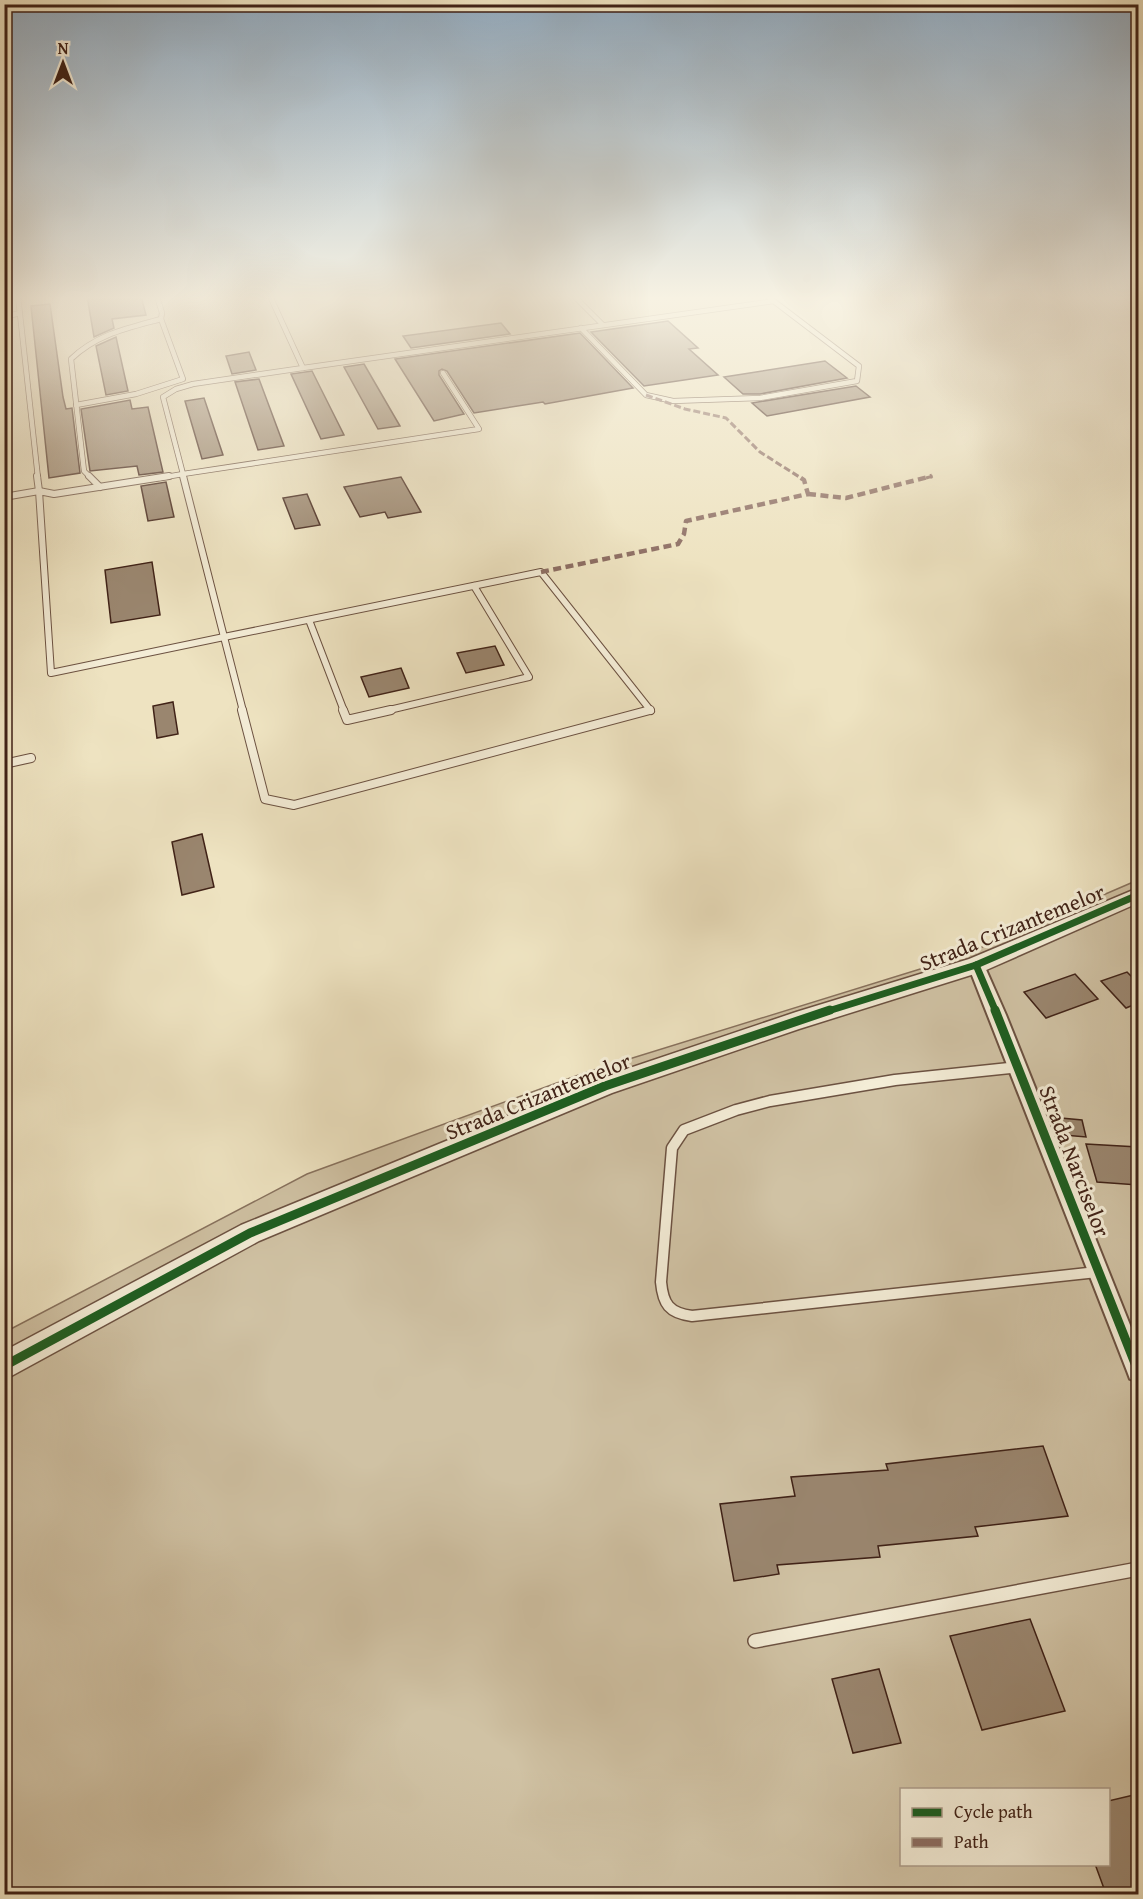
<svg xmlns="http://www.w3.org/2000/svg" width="1143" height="1899" font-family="'Gentium Book Plus',serif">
<rect width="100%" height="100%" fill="#eee3c1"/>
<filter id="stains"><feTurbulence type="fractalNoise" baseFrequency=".00333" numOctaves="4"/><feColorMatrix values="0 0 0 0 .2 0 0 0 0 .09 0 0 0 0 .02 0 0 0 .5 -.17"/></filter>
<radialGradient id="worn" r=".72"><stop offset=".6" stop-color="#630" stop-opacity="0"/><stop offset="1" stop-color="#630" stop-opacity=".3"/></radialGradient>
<path fill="#d0c2a4" stroke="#88725e" stroke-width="1.5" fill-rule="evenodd" d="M1138,880V1894H5V1332L307,1174L584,1073L959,957ZM902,1790H1108V1864H902Z"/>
<g fill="#9a866f" stroke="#402217" stroke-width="1.5">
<path d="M87,296H141L146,315L112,319L114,328L94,337Z"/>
<path d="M50,304L63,397L66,409L72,408L80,473L49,478L31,306Z"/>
<path d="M668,321L698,348L689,349L718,375L644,386L591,332Z"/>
<path d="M501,323L510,334L411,348L403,336Z"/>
<path d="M580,333L633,388L545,404L543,402L474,413L447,371L442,369L439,371V375L464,414L434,421L395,359Z"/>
<path d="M116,337L128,391L106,395L96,346Z"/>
<path d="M249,352L256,370L232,374L226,356Z"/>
<path d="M825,361L847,378L760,394H743L724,377Z"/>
<path d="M364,364L400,426L378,429L344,367Z"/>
<path d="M312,371L344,435L321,439L291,374Z"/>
<path d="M259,379L284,446L258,450L235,382Z"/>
<path d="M856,386L870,397L767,416L752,403Z"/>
<path d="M204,398L223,455L202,459L185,401Z"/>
<path d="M130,400L132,409L148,407L163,472L139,475L137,466L90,471L81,409Z"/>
<path d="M401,477L421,512L388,518L385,512L360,517L344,487Z"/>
<path d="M166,482L174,517L148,521L141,486Z"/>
<path d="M307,494L320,525L295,529L283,498Z"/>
<path d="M152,562L160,615L111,623L105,570Z"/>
<path d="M495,646L504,665L466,673L457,653Z"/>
<path d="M401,668L409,688L369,697L361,677Z"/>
<path d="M173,702L178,734L157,738L153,706Z"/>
<path d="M202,834L214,887L182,895L172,842Z"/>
<path d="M1127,972L1138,983V1003L1126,1008L1101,981Z"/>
<path d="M1075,974L1098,999L1046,1018L1024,992Z"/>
<path d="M1061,1118L1082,1120L1086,1137L1064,1135Z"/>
<path d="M1086,1144L1138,1147V1185L1097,1182Z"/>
<path d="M1043,1446L1068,1516L975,1527L978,1536L878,1546L880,1557L777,1565L779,1574L734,1581L720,1504L795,1496L791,1477L888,1470L886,1464Z"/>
<path d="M1030,1619L1065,1711L982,1730L950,1636Z"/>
<path d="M879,1669L901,1743L853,1753L832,1679Z"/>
<path d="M1138,1794V1894H1106L1095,1864H1108V1801Z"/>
</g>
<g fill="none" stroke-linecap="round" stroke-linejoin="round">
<g stroke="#6c5242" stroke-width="6">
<g id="service-far4">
<path d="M18,296L38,478"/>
<path d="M270,296L303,368L774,301"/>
<path d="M574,296L602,324"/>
<path d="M4,317L20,313"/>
<path d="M581,328L646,395L673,401L760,398L857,381L859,366L767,296"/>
<path d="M76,405L136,394L183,379L161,319"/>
<path d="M183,474L184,478"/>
<path d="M183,474L163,397L176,389L193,384L303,368"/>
<path d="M183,474L479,429L443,373"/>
<path d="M91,478L84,471L71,359C97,334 128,328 161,319L162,313L157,296"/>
<path d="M160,478L183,474"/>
</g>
</g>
<g stroke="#6c5242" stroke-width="8">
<g id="service-far3">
<path d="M89,476L100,487"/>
<path d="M169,476L54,494L39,491L51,673L224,637"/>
<path d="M183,476L224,637"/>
<path d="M4,497L39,491L37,476"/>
<path d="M309,620L344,711"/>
<path d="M224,637L243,711"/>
<path d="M224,637L541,572L651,711"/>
<path d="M385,711L529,677L474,586"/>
</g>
</g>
<g stroke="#6c5242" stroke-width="10">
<g id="service-far2">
<path d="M242,710L265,799L294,805L650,710"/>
<path d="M343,710L347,720L391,710"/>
<path d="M4,764L31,758"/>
</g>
</g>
<g stroke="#6c5242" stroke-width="13">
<path id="service-far1" d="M1019,1067L895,1080L770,1101L736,1110L684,1130L672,1148L661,1282C663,1304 669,1313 692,1316L1097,1272"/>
</g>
<g stroke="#6c5242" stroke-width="16">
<path id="service" d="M755,1641L1138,1569"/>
</g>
<g stroke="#6c5242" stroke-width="4">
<path id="minor" d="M976,959L982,960L984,965L1006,1015L1138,1345V1382L1130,1379L1127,1371L968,965L970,960Z"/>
</g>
<g stroke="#6c5242" stroke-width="3">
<path id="tertiary" d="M1138,888V903L984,971L799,1029L612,1093L259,1241L4,1380V1351L241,1225L597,1079L796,1012L969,959Z"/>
</g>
<use href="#service-far4" stroke="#f4edd7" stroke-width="4.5"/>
<use href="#service-far3" stroke="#f4edd7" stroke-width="6"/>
<use href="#service-far2" stroke="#f4edd7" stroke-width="8"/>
<use href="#service-far1" stroke="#f4edd7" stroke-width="10"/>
<use href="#service" stroke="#f4edd7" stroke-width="13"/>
<use href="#minor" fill="#f4edd7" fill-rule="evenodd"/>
<use href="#tertiary" fill="#f4edd7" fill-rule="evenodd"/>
<g stroke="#8d6e63" stroke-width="3" stroke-dasharray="7 3" stroke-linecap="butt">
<path d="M646,395L685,409L726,418L760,452L801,478"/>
<path d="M926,478L933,476"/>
</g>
<g stroke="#8d6e63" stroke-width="4.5" stroke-dasharray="8 4.5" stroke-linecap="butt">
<path d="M808,494L846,498L932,476"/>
<path d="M541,572L678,544L684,534L686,521L808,494L804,480L798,476"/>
</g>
<g stroke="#f4edd7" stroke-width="10">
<g id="cycleway-far1">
<path d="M976,965L996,1012"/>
<path d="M825,1012L976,965L1138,895"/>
</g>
</g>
<g stroke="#f4edd7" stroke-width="13">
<g id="cycleway">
<path d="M995,1010L1138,1371"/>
<path d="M4,1366L250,1233L605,1086L830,1010"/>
</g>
</g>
<use href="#cycleway-far1" stroke="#1b5e20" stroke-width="7"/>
<use href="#cycleway" stroke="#1b5e20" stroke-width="9"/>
</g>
<linearGradient id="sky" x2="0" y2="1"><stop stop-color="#93acc1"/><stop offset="0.53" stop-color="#f7f2e3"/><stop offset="1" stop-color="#f7f2e3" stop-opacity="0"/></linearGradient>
<rect width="1143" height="562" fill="url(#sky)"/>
<g text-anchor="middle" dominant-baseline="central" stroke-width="6" stroke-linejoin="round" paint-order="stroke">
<g font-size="22" fill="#402217" stroke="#f4edd7">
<text transform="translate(1012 927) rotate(-22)">Strada Crizantemelor</text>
<text transform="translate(538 1096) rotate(-22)">Strada Crizantemelor</text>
<text transform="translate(1075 1161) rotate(69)">Strada Narciselor</text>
</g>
</g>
<rect width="1143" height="1899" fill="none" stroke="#eee3c1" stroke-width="24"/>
<rect x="6" y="6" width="1131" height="1887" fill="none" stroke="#402217" stroke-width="3"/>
<rect x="12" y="12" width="1119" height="1875" fill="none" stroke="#402217" stroke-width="1.5"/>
<rect x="900" y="1788" width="210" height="78" fill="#f4edd7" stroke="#ac9c8a" stroke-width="1.5"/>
<rect x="912" y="1808" width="30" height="9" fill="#1b5e20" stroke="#ac9c8a" stroke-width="1.5"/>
<text x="954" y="1818" font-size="18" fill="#402217">Cycle path</text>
<rect x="912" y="1838" width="30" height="9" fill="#8d6e63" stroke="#ac9c8a" stroke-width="1.5"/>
<text x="954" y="1848" font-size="18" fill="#402217">Path</text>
<g transform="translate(63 63)" stroke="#f4edd7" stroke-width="4.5" paint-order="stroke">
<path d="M0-4.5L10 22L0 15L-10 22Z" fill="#402217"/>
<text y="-9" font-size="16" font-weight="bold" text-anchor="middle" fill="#402217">N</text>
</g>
<rect width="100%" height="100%" filter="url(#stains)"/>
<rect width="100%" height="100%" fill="url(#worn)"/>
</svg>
